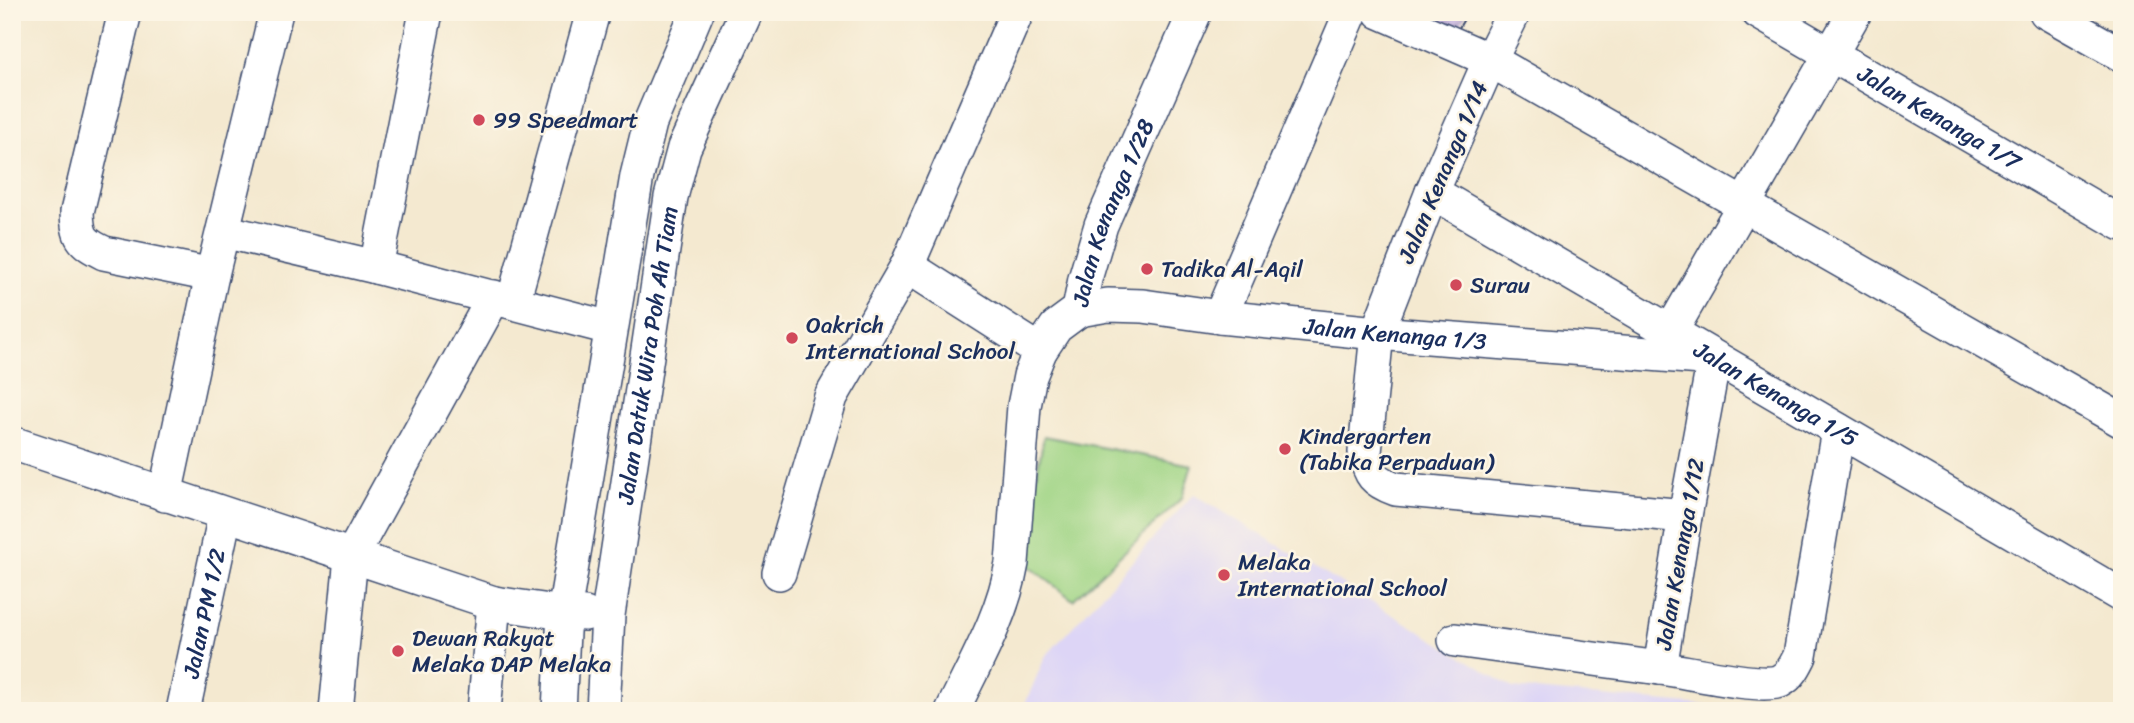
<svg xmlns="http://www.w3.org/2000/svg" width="2134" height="723" font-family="Sriracha,sans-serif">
<defs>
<pattern id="building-hatch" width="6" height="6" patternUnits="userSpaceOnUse" patternTransform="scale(1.75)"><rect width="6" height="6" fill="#c1addf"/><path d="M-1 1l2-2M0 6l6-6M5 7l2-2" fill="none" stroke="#9c8db8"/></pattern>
</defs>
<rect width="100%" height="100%" fill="#fcf5e5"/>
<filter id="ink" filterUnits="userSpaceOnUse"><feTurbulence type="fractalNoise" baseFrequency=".0143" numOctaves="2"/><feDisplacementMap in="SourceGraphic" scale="14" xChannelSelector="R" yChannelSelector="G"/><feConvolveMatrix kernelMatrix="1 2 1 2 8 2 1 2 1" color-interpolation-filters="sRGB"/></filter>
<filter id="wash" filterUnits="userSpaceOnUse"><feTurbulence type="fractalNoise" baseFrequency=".00686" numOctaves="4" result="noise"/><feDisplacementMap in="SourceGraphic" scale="28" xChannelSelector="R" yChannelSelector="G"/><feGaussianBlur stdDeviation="1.57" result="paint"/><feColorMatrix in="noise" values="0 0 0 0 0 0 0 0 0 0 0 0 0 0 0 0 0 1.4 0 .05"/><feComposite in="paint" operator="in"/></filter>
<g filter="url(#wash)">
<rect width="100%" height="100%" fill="#f4e9d0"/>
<path fill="#ddd5f6" d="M1194,494L1513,688L1767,711H1022L1045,657Z"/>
<path fill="#9fd484" stroke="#5d8271" stroke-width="2" d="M1044,436L1192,465L1182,498L1073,600L1024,562L1023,546Z"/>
<g id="blocks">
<path fill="url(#building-hatch)" d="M1416,12H1468L1456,33Z"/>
</g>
</g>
<g filter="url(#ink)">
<use href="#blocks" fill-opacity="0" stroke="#3c4b6f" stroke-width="2"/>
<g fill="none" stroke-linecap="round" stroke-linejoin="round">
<g stroke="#3c4b6f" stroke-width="36">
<g id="minor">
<path d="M125,12L77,212C78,237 81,242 104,253L212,275"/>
<path d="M1017,12L907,266L1040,351"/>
<path d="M1380,12L1490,60L2122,421"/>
<path d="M1514,12L1490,60L1432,192L1377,333L1365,452C1369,475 1374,481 1396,489L1685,516"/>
<path id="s1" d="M1758,12L2122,224"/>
<path d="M2046,12L2122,55"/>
<path id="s2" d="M1432,192C1661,328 1892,461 2122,596"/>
<path d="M223,231L376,267L610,328"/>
<path d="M376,267L426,12"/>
<path d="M513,302L593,12"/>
<path id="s3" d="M1079,310L1108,305L1143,306L1220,317L1377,333L1714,359L1685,516L1660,668L1455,640"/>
<path d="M1220,317L1351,12"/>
<path d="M1670,333L1855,12"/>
<path d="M12,443L494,603L564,613L585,614"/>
<path d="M165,495L212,275L276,12"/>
<path d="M779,573L831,397L907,266"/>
<path d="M1660,668C1684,671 1761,689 1780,681C1791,675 1795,666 1800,656L1838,430"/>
<path id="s4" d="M183,711L225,515"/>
<path d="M336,711L351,557L494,297"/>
<path d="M484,711L494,603"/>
<path d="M559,711L564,613L637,176L650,123L697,12"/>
<path id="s5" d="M603,711L608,615L671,197L684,148L746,12"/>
<path id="s6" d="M952,711C975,663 1003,616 1012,563L1024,406L1030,376L1040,351L1056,327L1079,310L1085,279L1101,225L1195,12"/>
</g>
</g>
<use href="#minor" stroke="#fff" stroke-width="33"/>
</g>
</g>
<g fill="#d1495b" stroke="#fcf5e5" stroke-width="2.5">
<circle cx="479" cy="120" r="7"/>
<circle cx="1147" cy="269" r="7"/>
<circle cx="1456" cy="285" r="7"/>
<circle cx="792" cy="338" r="7"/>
<circle cx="1285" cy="449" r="7"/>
<circle cx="1224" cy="575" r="7"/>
<circle cx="398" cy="651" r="7"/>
</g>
<g text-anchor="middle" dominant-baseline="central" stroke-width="5" stroke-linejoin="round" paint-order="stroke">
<g font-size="23" fill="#1b2f5e" stroke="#fcf5e5">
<text stroke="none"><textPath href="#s1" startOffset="210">Jalan Kenanga 1/7</textPath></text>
<text transform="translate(1443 172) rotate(-67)">Jalan Kenanga 1/14</text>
<text stroke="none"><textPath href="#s6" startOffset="536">Jalan Kenanga 1/28</textPath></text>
<text stroke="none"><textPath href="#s3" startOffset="318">Jalan Kenanga 1/3</textPath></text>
<text stroke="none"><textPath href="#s5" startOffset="359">Jalan Datuk Wira Poh Ah Tiam</textPath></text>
<text stroke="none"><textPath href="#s2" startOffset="399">Jalan Kenanga 1/5</textPath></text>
<text transform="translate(1680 554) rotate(-80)">Jalan Kenanga 1/12</text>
<text stroke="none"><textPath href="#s4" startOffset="100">Jalan PM 1/2</textPath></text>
</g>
<g font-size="23" fill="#1b2f5e" stroke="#fcf5e5" text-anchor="start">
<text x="493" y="120">99 Speedmart</text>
<text x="1161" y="269">Tadika Al-Aqil</text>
<text x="1470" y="285">Surau</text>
<text x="806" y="325">Oakrich<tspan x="806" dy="26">International School</tspan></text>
<text x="1299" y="436">Kindergarten<tspan x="1299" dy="26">(Tabika Perpaduan)</tspan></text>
<text x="1238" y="562">Melaka<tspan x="1238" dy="26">International School</tspan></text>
<text x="412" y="638">Dewan Rakyat<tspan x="412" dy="26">Melaka DAP Melaka</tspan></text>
</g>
</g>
<rect width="2134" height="723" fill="none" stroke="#fcf5e5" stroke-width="42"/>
</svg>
